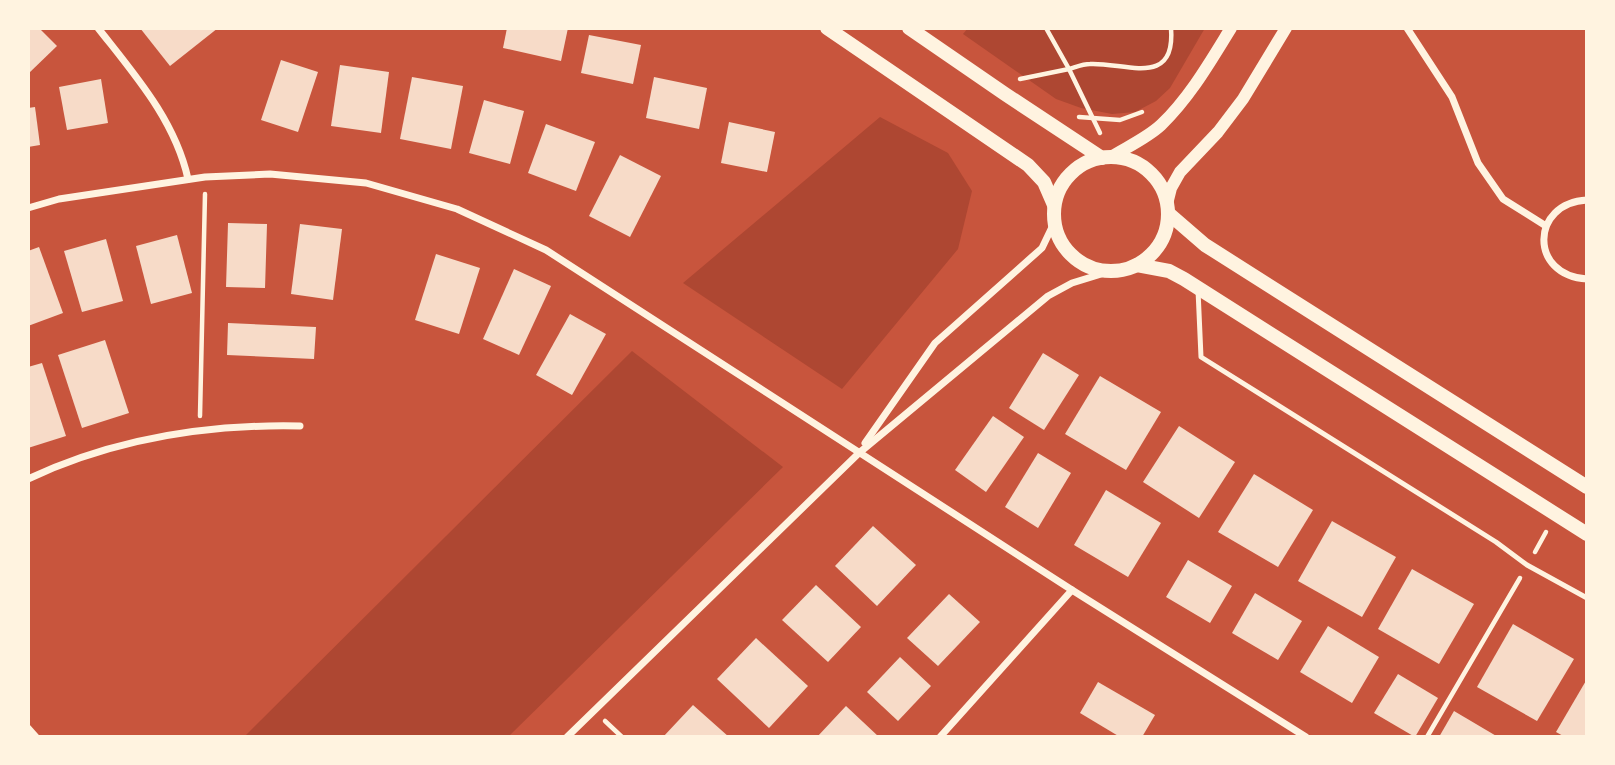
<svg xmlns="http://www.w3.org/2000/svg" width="1615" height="765" font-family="'Noto Sans',sans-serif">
<rect width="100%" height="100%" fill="#c8553d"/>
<g fill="#ae4732">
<path d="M968,28H1205L1170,88L1156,101L1135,112L1112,114L1081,108L1056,99L963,34Z"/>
<path d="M880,117L948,153L972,191L958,249L842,389L683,283Z"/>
<path d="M632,351L783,467L508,737H244Z"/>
</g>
<g fill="#f7dbc8">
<path d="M28,28H39L57,46L28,74Z"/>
<path d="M140,28H218L170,66Z"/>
<path d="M507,28H568L561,61L503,48Z"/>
<path d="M589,35L641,45L633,84L581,73Z"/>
<path d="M281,60L318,72L298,132L261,120Z"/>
<path d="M340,65L389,72L381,133L331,126Z"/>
<path d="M412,77L463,86L451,149L400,139Z"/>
<path d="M654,77L707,88L699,129L646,118Z"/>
<path d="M101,79L108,123L67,130L59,87Z"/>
<path d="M484,100L524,111L510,164L469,153Z"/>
<path d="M35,107L40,145L28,147V108Z"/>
<path d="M729,122L775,132L767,172L721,163Z"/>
<path d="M546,124L595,142L576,191L528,173Z"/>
<path d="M620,155L661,176L630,237L589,216Z"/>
<path d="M228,223L267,224L265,288L226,287Z"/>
<path d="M300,224L342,229L333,300L291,294Z"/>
<path d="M177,235L192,293L151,304L136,246Z"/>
<path d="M106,239L123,301L82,312L64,251Z"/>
<path d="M39,247L63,313L28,326V251Z"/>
<path d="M436,254L480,268L459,334L415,320Z"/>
<path d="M514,269L551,286L519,355L483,339Z"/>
<path d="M570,314L606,334L572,395L536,375Z"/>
<path d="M228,323L316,327L314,359L227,355Z"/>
<path d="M105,340L129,413L82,428L58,355Z"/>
<path d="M1043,353L1079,375L1044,430L1009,408Z"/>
<path d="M42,363L66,436L28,448V367Z"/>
<path d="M1100,376L1161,412L1126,470L1065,434Z"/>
<path d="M993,416L1024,437L986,492L955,470Z"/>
<path d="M1179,426L1235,462L1199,518L1143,482Z"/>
<path d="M1038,453L1071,473L1038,528L1005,507Z"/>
<path d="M1254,474L1313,510L1278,567L1218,532Z"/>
<path d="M1106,490L1161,523L1128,577L1074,545Z"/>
<path d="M1332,521L1396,557L1362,617L1298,581Z"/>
<path d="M873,526L916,565L877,606L835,566Z"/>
<path d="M1188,560L1232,586L1210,623L1166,597Z"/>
<path d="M1412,569L1474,604L1439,664L1378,629Z"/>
<path d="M816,585L861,627L828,662L782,620Z"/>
<path d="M1255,593L1302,621L1278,660L1232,633Z"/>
<path d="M949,594L980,622L938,666L907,638Z"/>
<path d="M1513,624L1574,659L1537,721L1477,687Z"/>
<path d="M1328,626L1379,657L1352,703L1300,672Z"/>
<path d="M756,638L808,686L769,728L717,679Z"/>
<path d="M900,657L931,686L898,721L867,692Z"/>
<path d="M1398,674L1438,698L1415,737L1374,713Z"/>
<path d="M1587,679V737H1565L1556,732Z"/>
<path d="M1098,682L1155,715L1142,737H1120L1080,713Z"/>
<path d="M693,705L729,737H663Z"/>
<path d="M846,706L879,737H817Z"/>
<path d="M1454,711L1498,737H1439Z"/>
</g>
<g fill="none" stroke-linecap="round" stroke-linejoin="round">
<g stroke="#fff3e0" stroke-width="4.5">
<path d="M1046,28L1069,69C1076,67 1083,64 1090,64C1124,62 1176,89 1171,28"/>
<path d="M1020,79L1069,69L1100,133"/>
<path d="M1079,117L1120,120L1142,112"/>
<path d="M200,416L205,194"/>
<path d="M1535,552L1546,532"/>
<path d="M605,721L622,737"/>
<path d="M1427,737L1520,578"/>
</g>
<path stroke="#fff3e0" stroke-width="5" d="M1198,290L1201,357L1496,542L1527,565L1587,598"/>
<g stroke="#fff3e0" stroke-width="7">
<path d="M98,28C134,74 175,120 188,179"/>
<path d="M1407,28L1452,97L1478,163L1503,199L1546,226"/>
<path d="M1587,200C1530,203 1529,276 1587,279"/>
<path d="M28,208L59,199L205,177L270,174L366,183L457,209L546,250L1072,590L1306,737"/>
<path d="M865,443L935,343L1042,248L1054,223"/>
<path d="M28,479C113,439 207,424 300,426"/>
<path d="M28,728L36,737"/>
<path d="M567,737L859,453L1048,296L1072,283L1111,271"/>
<path d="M940,737L1072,590"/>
</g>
<g stroke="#fff3e0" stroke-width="12">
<path d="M1111,157C1127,147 1147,138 1161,125C1190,97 1210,62 1231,28"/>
<path d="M1167,204L1171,188L1180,172L1218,132L1243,99L1286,28"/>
</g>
<g stroke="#fff3e0" stroke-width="14">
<path d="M827,28L1028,165L1044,182L1054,205"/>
<path d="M909,28L1005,94L1102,158"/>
<circle cx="1111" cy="214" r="57"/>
<path d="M1168,213L1205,245L1587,487"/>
<path d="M1137,265L1169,271L1184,279L1587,534"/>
</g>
</g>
<rect width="1615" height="765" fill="none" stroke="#fff3e0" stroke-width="60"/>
</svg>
